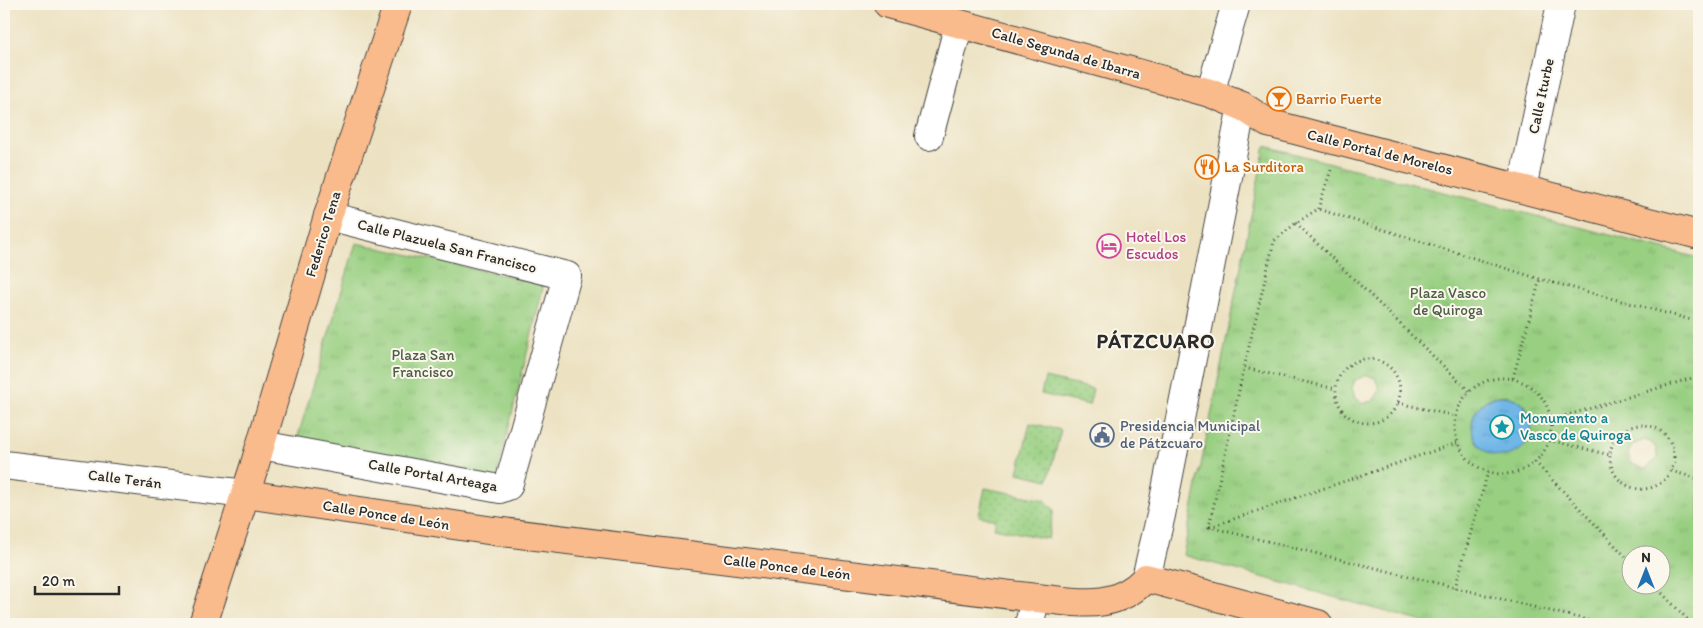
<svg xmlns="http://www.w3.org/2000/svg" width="1703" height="628" font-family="Itim,sans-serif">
<defs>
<pattern id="grass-dots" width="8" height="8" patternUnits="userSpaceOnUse" patternTransform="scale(1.25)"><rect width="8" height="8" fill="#98cf81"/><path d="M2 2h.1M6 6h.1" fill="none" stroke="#83b270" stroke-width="1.8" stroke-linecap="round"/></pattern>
<pattern id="park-tufts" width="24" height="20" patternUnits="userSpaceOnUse" patternTransform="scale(1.25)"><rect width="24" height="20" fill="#98cf81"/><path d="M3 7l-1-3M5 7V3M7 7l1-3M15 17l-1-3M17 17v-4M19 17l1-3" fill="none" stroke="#83b270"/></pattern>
<pattern id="water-ripples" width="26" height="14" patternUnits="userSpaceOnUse" patternTransform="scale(1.25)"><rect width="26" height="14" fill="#70b6e7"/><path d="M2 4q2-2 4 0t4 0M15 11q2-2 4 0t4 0" fill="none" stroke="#5c94bb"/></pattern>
</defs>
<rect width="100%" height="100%" fill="#fbf7ec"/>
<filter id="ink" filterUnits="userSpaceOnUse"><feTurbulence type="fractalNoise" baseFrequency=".02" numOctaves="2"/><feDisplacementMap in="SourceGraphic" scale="10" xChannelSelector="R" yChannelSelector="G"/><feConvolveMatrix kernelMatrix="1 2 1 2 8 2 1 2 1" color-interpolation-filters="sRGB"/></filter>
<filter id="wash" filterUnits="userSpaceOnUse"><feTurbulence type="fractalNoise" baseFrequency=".0096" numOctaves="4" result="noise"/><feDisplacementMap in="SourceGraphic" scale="20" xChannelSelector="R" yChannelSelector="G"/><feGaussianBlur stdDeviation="1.12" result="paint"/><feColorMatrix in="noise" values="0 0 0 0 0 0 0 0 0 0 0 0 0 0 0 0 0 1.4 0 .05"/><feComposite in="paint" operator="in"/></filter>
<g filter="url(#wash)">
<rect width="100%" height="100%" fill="#ece2c2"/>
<g fill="url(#grass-dots)" stroke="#627d56">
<path d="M1045,378L1093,389L1089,405L1041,394Z"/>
<path d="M1030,423L1061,430L1048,480L1018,473Z"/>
<path d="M985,488L1045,500L1054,510L1048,539L994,528L996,520L979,516Z"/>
</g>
<g fill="url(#park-tufts)" stroke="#627d56" fill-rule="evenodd">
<path d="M1265,146L1699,258V624H1430L1183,555ZM1367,375L1375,378L1380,390L1373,401L1363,403L1355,398L1352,388L1355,380ZM1506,395L1523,403L1529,411L1474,415C1481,401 1490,396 1506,395ZM1645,440C1655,443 1659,450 1656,460L1645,469L1632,464L1628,454L1632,445ZM1630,556H1660V586H1630Z"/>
<path d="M356,243L544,284L495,483L295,446Z"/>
</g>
<circle fill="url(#water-ripples)" stroke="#4e7089" cx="1502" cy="426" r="30"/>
</g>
<g filter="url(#ink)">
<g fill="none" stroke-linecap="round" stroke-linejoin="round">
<g stroke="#484642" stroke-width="30">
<g id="minor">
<path d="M1210,93L1236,4"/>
<path d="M929,136L959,24"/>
<path d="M1522,188L1561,4"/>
<path d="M261,445L500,489L508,486L511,476L567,276L328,216"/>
<path d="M4,465L246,494"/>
<path d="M1146,578L1161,515L1242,106"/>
<path d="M1029,624L1036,598"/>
</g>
</g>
<g stroke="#484642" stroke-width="30">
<g id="major">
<path d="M888,4L1210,93L1242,106L1268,123L1699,235"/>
<path d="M246,494L494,531L1036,598C1079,602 1114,612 1146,578L1318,624"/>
<path d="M203,624L254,467L328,216L398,4"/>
</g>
</g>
<g stroke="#484642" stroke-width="3" stroke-dasharray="1 4" stroke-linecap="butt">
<path d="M1318,209L1332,167"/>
<path d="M1296,223L1469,391"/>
<circle cx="1368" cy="391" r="32"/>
<path d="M1244,368L1336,389"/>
<circle cx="1503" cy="426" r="48"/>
<path d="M1513,378L1540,279"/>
<path d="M1398,403L1455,416"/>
<path d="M1551,420L1699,376"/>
<circle cx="1642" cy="457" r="32"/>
<path d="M1549,440L1610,455"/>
<path d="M1535,462L1630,561"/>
<path d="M1671,471L1699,479"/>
<path d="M1210,527L1457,443"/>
<path d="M1655,586L1692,624"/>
<path d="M1455,588L1488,472"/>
<path d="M1603,624L1209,527L1244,368L1274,241L1296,223L1318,209L1540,279L1699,322"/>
</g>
<use href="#minor" stroke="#fff" stroke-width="28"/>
<use href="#major" stroke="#fabb8c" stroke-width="28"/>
</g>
</g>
<defs>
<g id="bar-ring" transform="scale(1.25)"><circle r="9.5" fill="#fbf7ec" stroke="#e8710a" stroke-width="1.5"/><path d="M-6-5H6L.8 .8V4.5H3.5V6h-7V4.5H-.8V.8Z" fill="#e8710a"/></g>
<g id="restaurant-ring" transform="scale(1.25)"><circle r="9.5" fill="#fbf7ec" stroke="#e8710a" stroke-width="1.5"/><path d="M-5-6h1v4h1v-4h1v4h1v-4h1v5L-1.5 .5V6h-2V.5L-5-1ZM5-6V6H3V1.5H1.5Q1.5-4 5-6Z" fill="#e8710a"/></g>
<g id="hotel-ring" transform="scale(1.25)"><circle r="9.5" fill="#fbf7ec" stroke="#d1479c" stroke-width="1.5"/><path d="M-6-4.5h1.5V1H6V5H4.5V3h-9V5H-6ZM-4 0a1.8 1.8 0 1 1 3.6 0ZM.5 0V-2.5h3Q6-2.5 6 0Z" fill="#d1479c"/></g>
<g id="sight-ring" transform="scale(1.25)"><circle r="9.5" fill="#fbf7ec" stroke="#0f9aa8" stroke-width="1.5"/><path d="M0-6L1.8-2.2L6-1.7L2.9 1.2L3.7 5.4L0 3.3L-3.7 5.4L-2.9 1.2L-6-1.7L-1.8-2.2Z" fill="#0f9aa8"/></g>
<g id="civic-ring" transform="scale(1.25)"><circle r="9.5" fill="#fbf7ec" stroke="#5c6f8a" stroke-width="1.5"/><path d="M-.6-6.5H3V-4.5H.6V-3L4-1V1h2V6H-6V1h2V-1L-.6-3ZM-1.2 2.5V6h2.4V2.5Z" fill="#5c6f8a"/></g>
</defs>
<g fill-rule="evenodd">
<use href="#bar-ring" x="1279" y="99"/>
<use href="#restaurant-ring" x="1207" y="167"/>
<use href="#hotel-ring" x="1109" y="246"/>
<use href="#sight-ring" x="1502" y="427"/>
<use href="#civic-ring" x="1102" y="435"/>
</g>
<g text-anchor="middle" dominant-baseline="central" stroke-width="4" stroke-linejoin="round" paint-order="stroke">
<g font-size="15" fill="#2b2b2b" stroke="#fbf7ec">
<text transform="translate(1066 53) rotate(16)">Calle Segunda de Ibarra</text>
<text transform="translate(1541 96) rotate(-78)">Calle Iturbe</text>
<text transform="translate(1380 152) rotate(14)">Calle Portal de Morelos</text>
<text transform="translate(323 234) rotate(-73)">Federico Tena</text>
<text transform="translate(447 246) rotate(14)">Calle Plazuela San Francisco</text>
<text transform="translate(433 475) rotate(10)">Calle Portal Arteaga</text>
<text transform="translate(125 479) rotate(7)">Calle Terán</text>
<text transform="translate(386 515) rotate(9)">Calle Ponce de León</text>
<text transform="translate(787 567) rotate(7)">Calle Ponce de León</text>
</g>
<g font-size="15" fill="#c56008" stroke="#fbf7ec" text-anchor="start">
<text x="1296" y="99">Barrio Fuerte</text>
<text x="1224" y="167">La Surditora</text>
</g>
<g font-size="15" fill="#b23c85" stroke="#fbf7ec" text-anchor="start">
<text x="1126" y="237">Hotel Los<tspan x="1126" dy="17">Escudos</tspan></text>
</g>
<g font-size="15" fill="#4c5c45" stroke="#fbf7ec">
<text x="1448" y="293">Plaza Vasco<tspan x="1448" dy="17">de Quiroga</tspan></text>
<text x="423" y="355">Plaza San<tspan x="423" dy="17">Francisco</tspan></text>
</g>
<g font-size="15" fill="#0d838f" stroke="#fbf7ec" text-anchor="start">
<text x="1520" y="418">Monumento a<tspan x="1520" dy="17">Vasco de Quiroga</tspan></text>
</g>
<g font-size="15" fill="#4e5e75" stroke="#fbf7ec" text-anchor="start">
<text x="1120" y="426">Presidencia Municipal<tspan x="1120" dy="17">de Pátzcuaro</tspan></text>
</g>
<g font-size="20" font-weight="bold" letter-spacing="1" fill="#2b2b2b" stroke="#fbf7ec">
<text x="1156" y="341">PÁTZCUARO</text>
</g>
</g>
<rect width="1703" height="628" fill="none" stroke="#fbf7ec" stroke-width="20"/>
<g transform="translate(1646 570)"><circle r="24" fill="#fbf7ec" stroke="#a8a59f"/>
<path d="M0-4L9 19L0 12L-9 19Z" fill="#1f6fb2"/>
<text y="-8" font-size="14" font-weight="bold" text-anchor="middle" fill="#2b2b2b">N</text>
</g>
<path d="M35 586v8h84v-8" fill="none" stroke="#2b2b2b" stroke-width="2.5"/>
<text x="42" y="586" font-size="15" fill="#2b2b2b" stroke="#fbf7ec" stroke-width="4" paint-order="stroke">20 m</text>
</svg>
